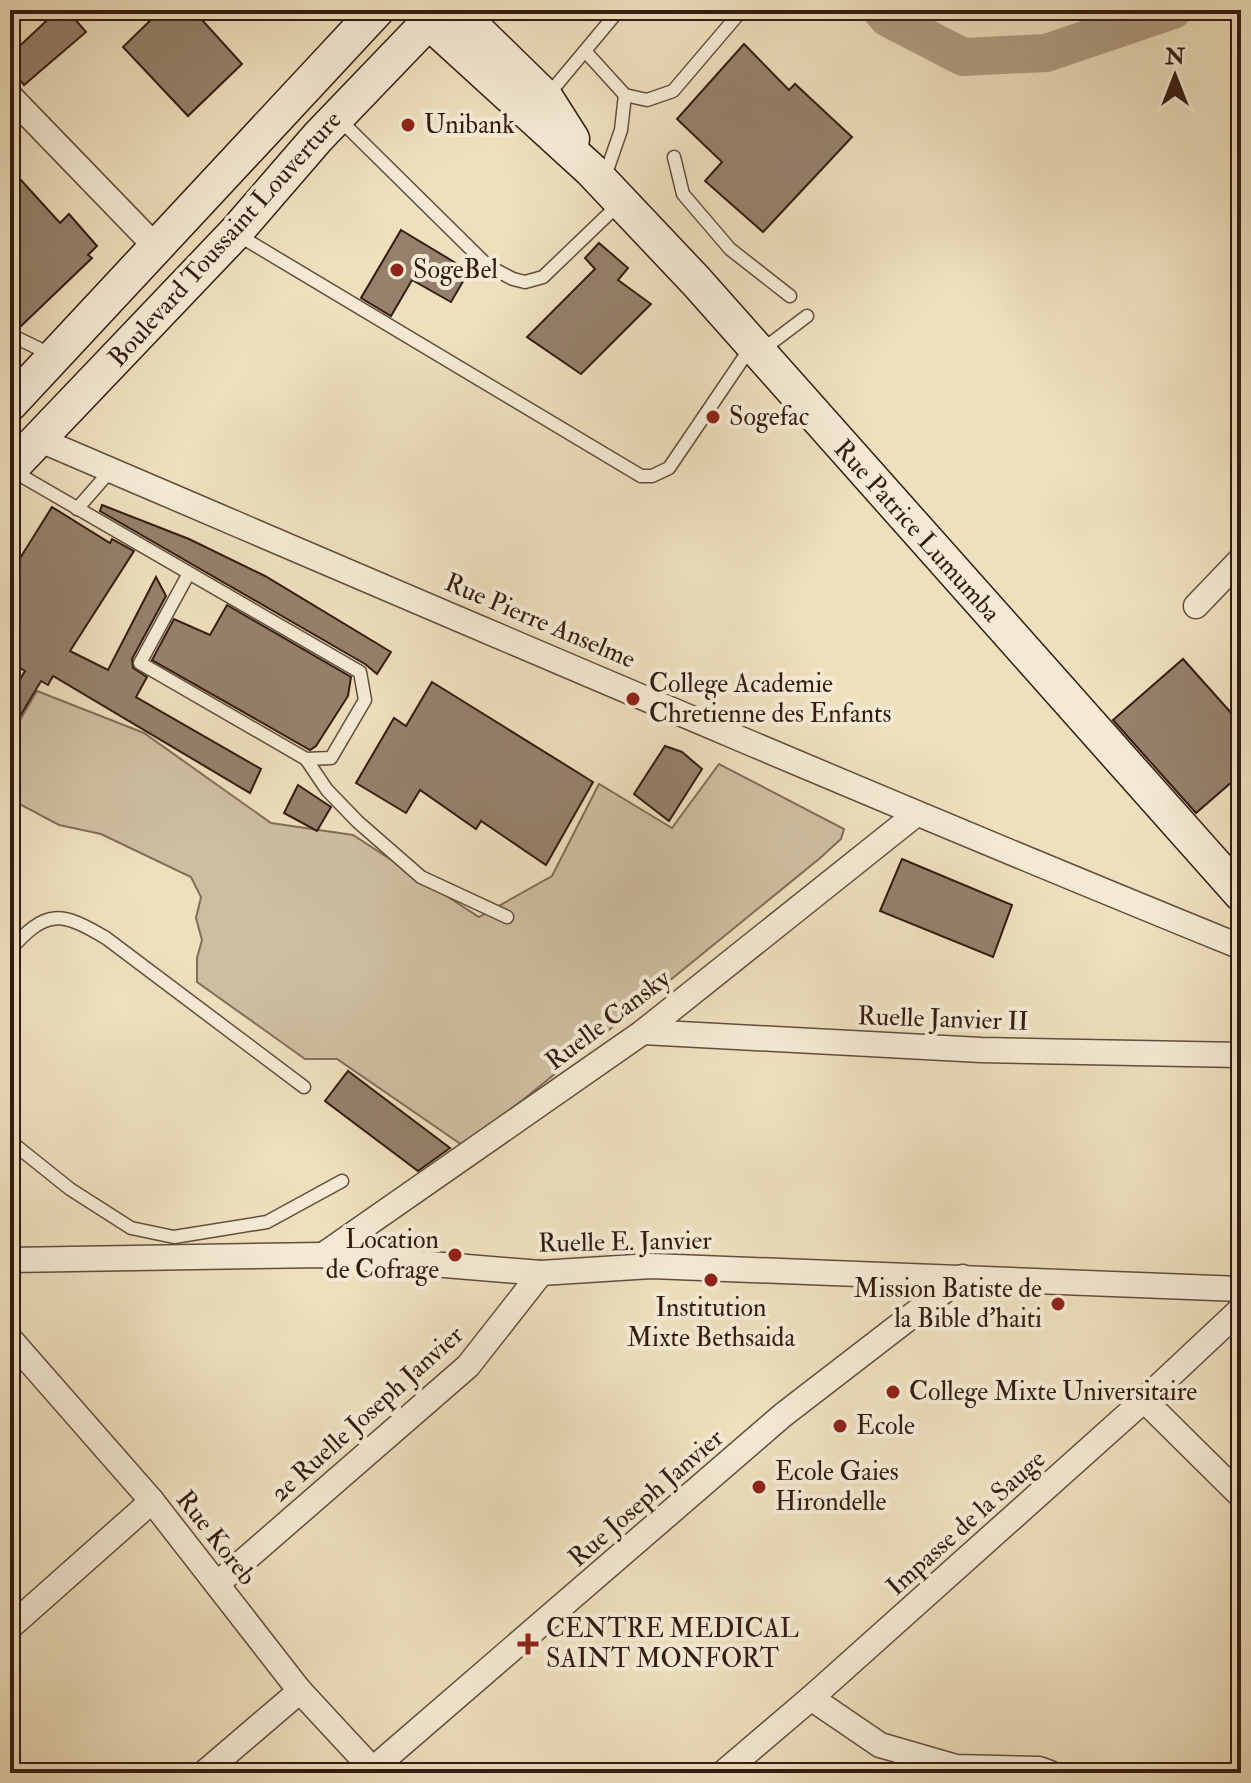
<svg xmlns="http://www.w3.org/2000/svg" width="1251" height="1783" font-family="'IM FELL Double Pica',serif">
<rect width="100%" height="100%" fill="#eedfbd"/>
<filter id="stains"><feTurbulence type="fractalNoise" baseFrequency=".0025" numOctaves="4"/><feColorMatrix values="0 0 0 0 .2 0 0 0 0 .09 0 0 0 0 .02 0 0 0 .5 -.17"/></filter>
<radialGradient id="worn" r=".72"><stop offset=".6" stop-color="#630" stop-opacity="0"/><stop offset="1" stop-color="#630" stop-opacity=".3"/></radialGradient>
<path fill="#cebea0" stroke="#816d59" stroke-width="2" d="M37,691L144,733L271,823L353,835L479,917L552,876L599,784L672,828L719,764L844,829L841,839L819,859L465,1147L337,1059H305L197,982V958L202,940L196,918L201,897L191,877L101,834L59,825L10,799V737Z"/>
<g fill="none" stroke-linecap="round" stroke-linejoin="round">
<path stroke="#af9d83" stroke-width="38" d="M881,10L888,18L963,57L1046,53L1173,10"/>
</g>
<g fill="#95816b" stroke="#341c12" stroke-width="2">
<path d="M58,10H67L86,32L24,85L10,67V55Z"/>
<path d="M161,10H193L242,64L188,116L123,47Z"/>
<path d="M744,44L789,90L795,84L852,137L763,232L705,181L722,162L677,119Z"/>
<path d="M10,168L60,223L69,214L97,246L88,255L92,258L19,328L10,323Z"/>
<path d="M401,230L469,271L451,302L412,280L391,316L361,298Z"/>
<path d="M599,243L628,268L618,280L651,304L581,374L527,337L595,269L585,258Z"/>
<path d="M102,505L189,539L265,576L391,652L377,674L365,664L100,511Z"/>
<path d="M52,507L110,543L112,539L134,551L70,651L108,670L156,577L166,596L132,659L133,668L147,677L136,697L261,769L250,793L53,676L48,685L41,681L10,733V696L25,671L10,662V592L20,575L12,571Z"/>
<path d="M227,605L351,677L348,696L316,746L310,750L152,660L174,619L210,635Z"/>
<path d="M1183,659L1241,724V774L1196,813L1113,720Z"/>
<path d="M432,682L593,782L546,865L481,821L476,829L420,790L406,813L356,783L394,718L406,726Z"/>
<path d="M665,746L682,752L702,769L669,821L634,794Z"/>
<path d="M298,785L331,807L317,831L284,813Z"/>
<path d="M902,859L1012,905L993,957L880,911Z"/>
<path d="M348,1071L450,1148L418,1171L325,1101Z"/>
</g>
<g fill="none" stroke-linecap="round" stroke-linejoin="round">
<g stroke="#624d3d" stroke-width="15">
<g id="lane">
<path d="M957,10H978"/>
<path d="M585,51L625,95L647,100L673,91L742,10"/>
<path d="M548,95L619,10"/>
<path d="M339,119L488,266L513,279L525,282L543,277L619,204"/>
<path d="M674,157L683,194L730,249L790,296"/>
<path d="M604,179L621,130L625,95"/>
<path d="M238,235L641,476H652L669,468L751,347"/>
<path d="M10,332L15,337L52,355"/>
<path d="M762,350L807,316"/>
<path d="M13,471L360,672L365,700L331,758L306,759L140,663L189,573"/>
<path d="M77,509L111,470"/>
<path d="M306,759L327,790L358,822L421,877L507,917"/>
<path d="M10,950C46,909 61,911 106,938L304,1087"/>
<path d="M10,1141L70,1189L131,1228L174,1237L267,1222L342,1181"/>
</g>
</g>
<g stroke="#624d3d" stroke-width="27">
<g id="street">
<path d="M10,96L156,247"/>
<path d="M38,439C438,610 838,783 1241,947"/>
<path d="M1196,606L1241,559"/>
<path d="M643,1032L981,1050L1241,1055"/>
<path d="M323,1255L643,1032L915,815"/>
<path d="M10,1260L323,1255L541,1273L651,1266L1241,1289"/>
<path d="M10,1339L152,1501L300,1691L376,1773"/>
<path d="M1144,1400L1241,1496"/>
<path d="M217,1584L468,1366L541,1273"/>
<path d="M10,1627L152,1501"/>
<path d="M811,1698L880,1745L956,1767L1039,1769L1050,1773"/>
<path d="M373,1769L783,1415L962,1277"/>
<path d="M204,1773L300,1691"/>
<path d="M723,1773L811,1698L1144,1400L1241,1309"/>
</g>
</g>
<g stroke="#341c12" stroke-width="37">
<g id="secondary">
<path d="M421,10L429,22L591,170L696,281L1241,894"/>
<path d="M456,10L546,98L572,139"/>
<path d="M10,404L377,10"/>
<path d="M10,469L235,233L318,137L440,10"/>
</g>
</g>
<use href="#lane" stroke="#f4ead4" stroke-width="12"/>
<use href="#street" stroke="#f4ead4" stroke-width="24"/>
<use href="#secondary" stroke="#f4ead4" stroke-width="34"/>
</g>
<g fill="#8f2418" stroke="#f4ead4" stroke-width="3">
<circle cx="408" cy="125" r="8"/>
<circle cx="397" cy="270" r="8"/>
<circle cx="713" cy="417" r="8"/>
<circle cx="633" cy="699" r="8"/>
<circle cx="455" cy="1255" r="8"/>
<circle cx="711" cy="1280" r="8"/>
<circle cx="1058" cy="1304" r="8"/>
<circle cx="893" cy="1392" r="8"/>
<circle cx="840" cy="1426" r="8"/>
<circle cx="759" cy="1487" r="8"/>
<path d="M524 1632h8v8h8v8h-8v8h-8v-8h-8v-8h8z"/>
</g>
<g text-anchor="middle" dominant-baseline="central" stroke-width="8" stroke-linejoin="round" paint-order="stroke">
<g font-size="26" fill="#341c12" stroke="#f4ead4" text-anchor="start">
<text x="424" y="125">Unibank</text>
<text x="413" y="270">SogeBel</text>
<text x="729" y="417">Sogefac</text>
<text x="649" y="684">College Academie<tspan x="649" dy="30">Chretienne des Enfants</tspan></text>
<text x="439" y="1240" text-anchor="end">Location<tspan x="439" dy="30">de Cofrage</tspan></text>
<text x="1042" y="1289" text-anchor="end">Mission Batiste de<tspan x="1042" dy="30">la Bible d'haiti</tspan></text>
<text x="711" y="1308" text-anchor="middle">Institution<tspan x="711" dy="30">Mixte Bethsaida</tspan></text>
<text x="909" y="1392">College Mixte Universitaire</text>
<text x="856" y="1426">Ecole</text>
<text x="775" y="1472">Ecole Gaies<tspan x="775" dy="30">Hirondelle</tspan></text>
<text x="546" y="1629">CENTRE MEDICAL<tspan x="546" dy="30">SAINT MONFORT</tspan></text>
</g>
<g font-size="26" fill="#341c12" stroke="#f4ead4">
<text transform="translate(225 239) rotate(-48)">Boulevard Toussaint Louverture</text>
<text transform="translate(917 531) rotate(48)">Rue Patrice Lumumba</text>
<text transform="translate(540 621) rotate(23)">Rue Pierre Anselme</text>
<text transform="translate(943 1019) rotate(2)">Ruelle Janvier II</text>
<text transform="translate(608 1020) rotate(-37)">Ruelle Cansky</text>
<text transform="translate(625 1242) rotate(-1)">Ruelle E. Janvier</text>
<text transform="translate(367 1414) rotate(-42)">2e Ruelle Joseph Janvier</text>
<text transform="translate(646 1498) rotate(-41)">Rue Joseph Janvier</text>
<text transform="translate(966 1523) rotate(-42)">Impasse de la Sauge</text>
<text transform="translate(216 1538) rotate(52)">Rue Koreb</text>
</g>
</g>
<rect width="1251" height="1783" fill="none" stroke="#eedfbd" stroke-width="40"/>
<rect x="12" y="12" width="1227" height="1759" fill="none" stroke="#341c12" stroke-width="4"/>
<rect x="20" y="20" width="1211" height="1743" fill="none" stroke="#341c12" stroke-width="2"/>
<g transform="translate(1175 76)" stroke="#f4ead4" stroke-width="6" paint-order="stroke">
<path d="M0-6L14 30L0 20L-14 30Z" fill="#341c12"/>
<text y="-12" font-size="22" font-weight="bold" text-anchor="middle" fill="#341c12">N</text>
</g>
<rect width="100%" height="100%" filter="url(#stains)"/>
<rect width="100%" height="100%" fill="url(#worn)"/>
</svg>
